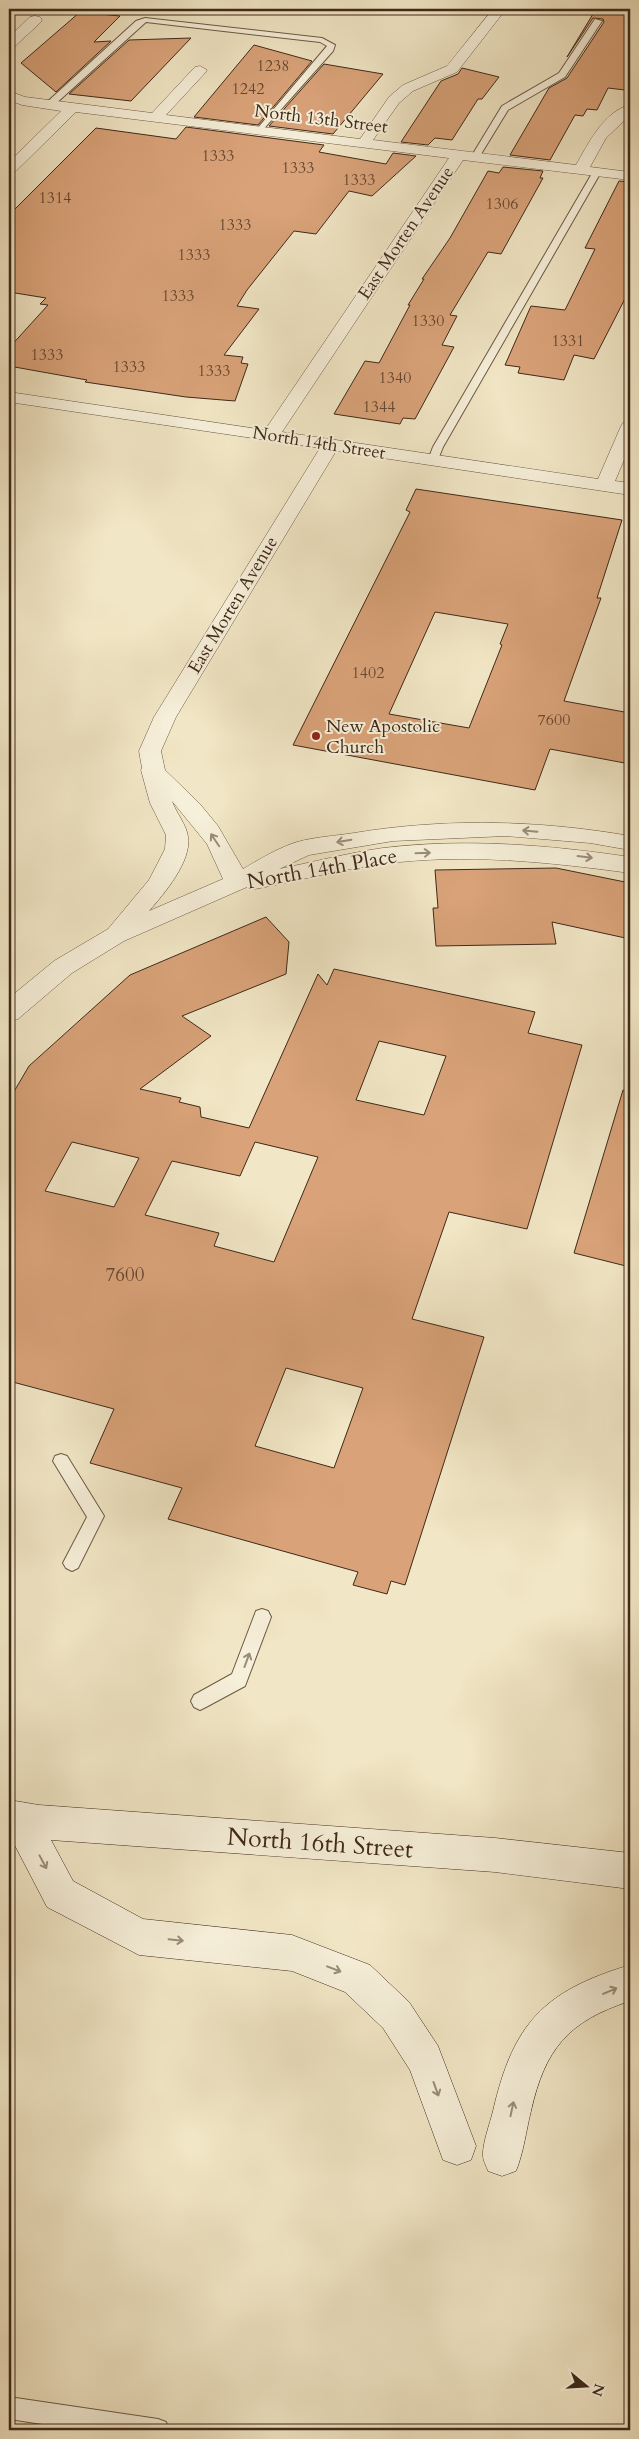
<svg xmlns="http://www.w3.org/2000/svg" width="639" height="2439" font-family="Cardo,serif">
<rect width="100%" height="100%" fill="#f1e6c5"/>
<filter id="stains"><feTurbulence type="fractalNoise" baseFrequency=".004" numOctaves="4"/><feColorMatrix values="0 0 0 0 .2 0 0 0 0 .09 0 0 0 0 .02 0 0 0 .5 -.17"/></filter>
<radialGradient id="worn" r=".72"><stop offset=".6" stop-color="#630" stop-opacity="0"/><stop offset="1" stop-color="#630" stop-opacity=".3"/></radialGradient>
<g fill="#d9a279" stroke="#3f2919" fill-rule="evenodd">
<path d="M596,9H630V79L625,90L608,88L597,110L587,109L583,116L575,115L550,160L510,155L549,88L567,78L604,22L603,19L593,18L567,57Z"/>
<path d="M80,12L120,16L94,42L111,41L56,92L21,63Z"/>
<path d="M191,38L131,101L69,94L129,40Z"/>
<path d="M254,45L312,61L258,125L194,117Z"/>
<path d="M324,64L383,74L333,134L269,126Z"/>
<path d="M462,68L499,77L482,99H478L452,140L435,138L428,145L401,142L441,81L458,74Z"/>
<path d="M186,127L324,145L319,152L386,164L393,153L416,156L372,196L349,191L316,234L294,231L247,290L237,306L259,309L224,355L243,357L241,363L248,364L235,401L186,397L85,382L87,380L9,366V348L48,305L40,304L46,298L9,292V215L96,128L176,139Z"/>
<path d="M503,167L543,171L540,178H543L501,254L488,252L450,315L457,316L442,345L454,347L415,419L403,418L400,424L334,414L365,361L379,363L410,305H408L424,279H422L450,238L488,171L499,173Z"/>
<path d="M619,181L630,182V289L594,359L574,355L564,380L518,373L520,367L505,365L531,306L565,310L595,249L585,248Z"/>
<path d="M416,489L622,520L597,598H601L564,701L630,713V764L550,749L535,790L293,745L410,512L406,510ZM435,612L508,624L500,644L502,645L469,728L389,714Z"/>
<path d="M556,868L630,883V939L552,922L556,944L436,946L433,908H438L435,870Z"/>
<path d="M266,917L289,942L286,974L182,1016L211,1036L140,1089L181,1098L179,1102L200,1107L201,1117L249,1128L318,974L327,985L334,969L535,1012L528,1033L582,1045L527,1229L449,1212L412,1319L484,1337L405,1585L391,1581L387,1594L353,1585L358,1572L168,1519L182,1488L90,1463L114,1409L9,1381V1100L29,1066L130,975ZM379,1041L446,1056L424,1115L356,1100ZM72,1142L139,1158L114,1207L45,1191ZM255,1142L318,1157L274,1262L214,1246L219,1233L145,1215L172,1161L240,1176ZM286,1368L363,1388L334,1468L255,1446Z"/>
<path d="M623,1090L630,1091V1267L574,1253Z"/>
</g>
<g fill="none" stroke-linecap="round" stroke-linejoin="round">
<g stroke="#6c5844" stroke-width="2">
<g id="lane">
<path d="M145,18L322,38L335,45L333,51L260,133H257V129L327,46L320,42L146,22L52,107H46V103L136,21Z"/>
<path d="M595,19L602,21L565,77L508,110L478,159H472L471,157L502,106L559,73Z"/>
<path d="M594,170L601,172L443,447L437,462H429L428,460L433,447Z"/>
<path d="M61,1454L67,1456L104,1516L78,1568L72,1571L66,1568L63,1563L87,1517L53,1461L55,1456Z"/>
<path d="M262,1609L268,1611L271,1617L245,1686L206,1707L200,1710L194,1707L191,1701L194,1695L232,1674L256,1611Z"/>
<path d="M9,2397L158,2419L166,2422L169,2430H82L9,2419Z"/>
</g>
</g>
<g stroke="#6c5844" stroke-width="1">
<g id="street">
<path d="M493,9H506L457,72L413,91L399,103L373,140L576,165C588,144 604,111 630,105V115L606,138L590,167L630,172V180L463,160L282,432L598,479L621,426L624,422L630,421V446L615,481L630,483V495L336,451L176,717L161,751L165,770L200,804L218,826L243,869C260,859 278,848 297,842C315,837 335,836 354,833C445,818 539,820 630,836V850L590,843L506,836L393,841L309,855L279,869C314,862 348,853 383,848C465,838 549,845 630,857V873C548,862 465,853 383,864C340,869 298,881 255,889L247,887L124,941L72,973L18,1019L9,1022V998L54,961L108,929L149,880L165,849L166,835L150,803L141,770L142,768L139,751L154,717L320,448L9,402V392L265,430L449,158L76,112L14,173L9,174V162L61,111L22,105L9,100V91L25,97L152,113L195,67L200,66L207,70L205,73L166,115L360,139L389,97L403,85L447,66ZM172,801L207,844L223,879L149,911C164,894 192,861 188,837C187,825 176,813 172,801Z"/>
<path d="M35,16L40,17L42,20L40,23L14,47L9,48V37L30,17Z"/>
</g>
</g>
<g stroke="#3f2919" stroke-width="1">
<g id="secondary">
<path d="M9,1800L39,1805L495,1838L630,1853V1889L495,1872L51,1840L73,1881L143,1919L292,1935L370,1965L409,2002L438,2046L476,2146L471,2160L457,2165L443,2160L410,2070L383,2028L345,1992L292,1971L139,1955L47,1907L9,1834Z"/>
<path d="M630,1965V2001C568,2021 545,2049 531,2111C526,2131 524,2151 516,2171L502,2176L488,2171C487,2167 483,2161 483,2156C482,2145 490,2123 493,2111C513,2024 543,1991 630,1965Z"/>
</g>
</g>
<use href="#lane" fill="#f6efd9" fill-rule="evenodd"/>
<use href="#street" fill="#f6efd9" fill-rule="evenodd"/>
<use href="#secondary" fill="#f6efd9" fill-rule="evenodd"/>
</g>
<defs><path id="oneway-shaft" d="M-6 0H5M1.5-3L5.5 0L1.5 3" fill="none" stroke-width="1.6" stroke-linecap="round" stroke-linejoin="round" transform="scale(1.25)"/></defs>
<g stroke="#9a8c79">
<use href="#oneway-shaft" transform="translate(530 831) rotate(-175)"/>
<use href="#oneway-shaft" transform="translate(215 840) rotate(-124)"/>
<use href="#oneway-shaft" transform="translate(344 841) rotate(170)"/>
<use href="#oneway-shaft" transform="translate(423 853) rotate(-2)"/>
<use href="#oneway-shaft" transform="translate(585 857) rotate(7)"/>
<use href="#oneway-shaft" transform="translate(247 1660) rotate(-70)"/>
<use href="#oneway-shaft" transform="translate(43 1862) rotate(62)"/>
<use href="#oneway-shaft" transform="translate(176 1940) rotate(6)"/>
<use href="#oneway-shaft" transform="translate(334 1969) rotate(21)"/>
<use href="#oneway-shaft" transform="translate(610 1991) rotate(-23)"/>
<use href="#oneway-shaft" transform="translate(436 2089) rotate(70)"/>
<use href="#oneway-shaft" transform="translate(512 2109) rotate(-78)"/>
</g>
<circle fill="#8f2418" stroke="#f6efd9" stroke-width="2" cx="316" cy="736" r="5"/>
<g text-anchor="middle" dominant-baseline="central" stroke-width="4" stroke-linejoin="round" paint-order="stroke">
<g font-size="16" fill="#664731">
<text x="273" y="66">1238</text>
<text x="248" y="89">1242</text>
<text x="218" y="156">1333</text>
<text x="298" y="168">1333</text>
<text x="359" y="180">1333</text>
<text x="55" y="198">1314</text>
<text x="502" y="204">1306</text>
<text x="235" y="225">1333</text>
<text x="194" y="255">1333</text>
<text x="178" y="296">1333</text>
<text x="428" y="321">1330</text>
<text x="568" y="341">1331</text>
<text x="47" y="355">1333</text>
<text x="129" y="367">1333</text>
<text x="214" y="371">1333</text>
<text x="395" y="378">1340</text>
<text x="379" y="407">1344</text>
<text x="368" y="673">1402</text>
<text x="554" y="720">7600</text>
</g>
<g font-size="18" fill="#3f2919" stroke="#f6efd9">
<text transform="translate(321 119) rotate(7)">North 13th Street</text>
<text transform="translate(406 233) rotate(-56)">East Morten Avenue</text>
<text transform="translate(319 443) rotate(9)">North 14th Street</text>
<text transform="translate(233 605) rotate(-59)">East Morten Avenue</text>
</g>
<g font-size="18" fill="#3f2919" stroke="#f6efd9" text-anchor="start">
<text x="326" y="726">New Apostolic<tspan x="326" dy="21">Church</tspan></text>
</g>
<g font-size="19" fill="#664731">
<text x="125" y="1275">7600</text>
</g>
<g font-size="21" fill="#3f2919" stroke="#f6efd9">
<text transform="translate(322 869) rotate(-10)">North 14th Place</text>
</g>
<g font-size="25" fill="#3f2919" stroke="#f6efd9">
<text transform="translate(320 1843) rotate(4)">North 16th Street</text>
</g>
</g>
<rect width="639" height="2439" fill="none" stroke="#f1e6c5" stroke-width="30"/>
<rect x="10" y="10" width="619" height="2419" fill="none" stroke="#3f2919" stroke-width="2.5"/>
<rect x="15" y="15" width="609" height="2409" fill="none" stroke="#3f2919"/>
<g transform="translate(586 2386) rotate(108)" stroke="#f6efd9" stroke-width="4" paint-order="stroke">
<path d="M0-4L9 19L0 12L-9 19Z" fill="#3f2919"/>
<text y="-8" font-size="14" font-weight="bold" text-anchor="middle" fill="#3f2919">N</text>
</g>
<rect width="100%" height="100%" filter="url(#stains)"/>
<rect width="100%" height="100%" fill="url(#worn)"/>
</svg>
